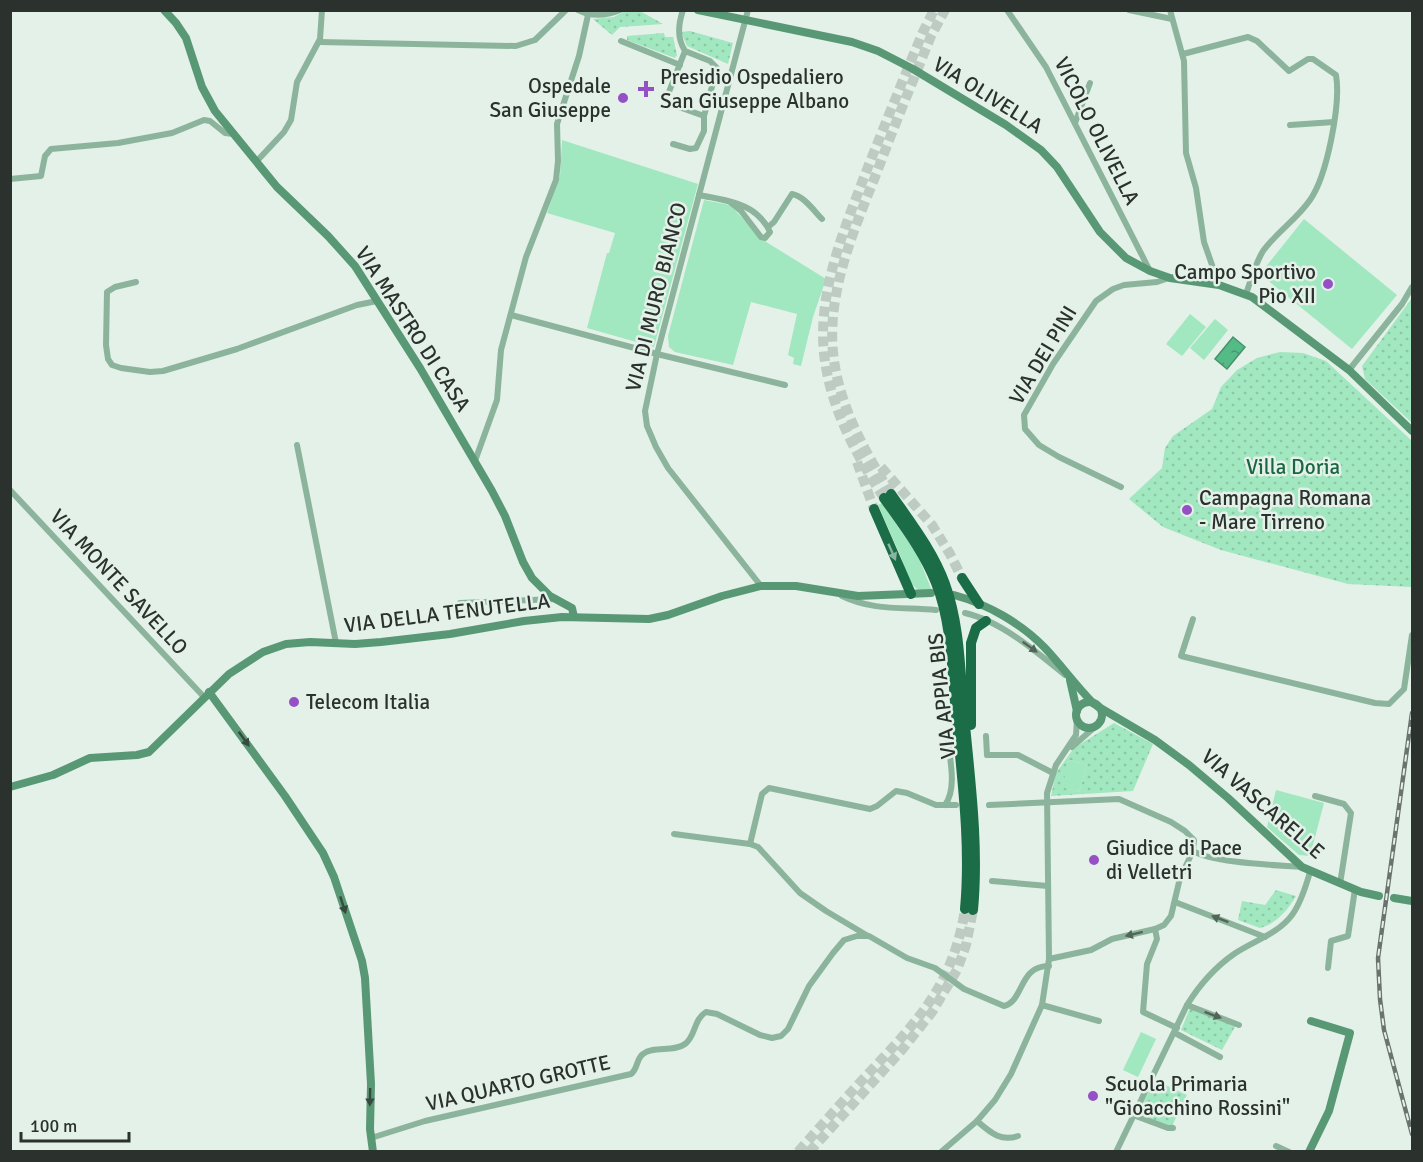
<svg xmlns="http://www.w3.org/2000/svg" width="1423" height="1162" font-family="Signika,sans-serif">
<defs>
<pattern id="park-dots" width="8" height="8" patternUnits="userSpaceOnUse" patternTransform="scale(1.5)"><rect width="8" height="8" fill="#a1e7bf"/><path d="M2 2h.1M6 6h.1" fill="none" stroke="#8bc7a4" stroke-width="1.8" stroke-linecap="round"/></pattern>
<pattern id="water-ripples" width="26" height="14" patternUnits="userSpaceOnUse" patternTransform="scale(1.5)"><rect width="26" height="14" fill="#54bb87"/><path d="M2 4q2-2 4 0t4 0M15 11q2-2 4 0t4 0" fill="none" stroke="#46996f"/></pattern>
</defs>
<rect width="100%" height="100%" fill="#e3f1e8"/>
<g fill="#a1e7bf">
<path d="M562,140L698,184L654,347L587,328L607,253H609L615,233L547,213L560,176Z"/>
<path d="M704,200L730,205L763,240L826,279L813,317L801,366L793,364L794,358L788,355L797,314L751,302L733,365L675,352L669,347L668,336Z"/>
<path d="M1304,219L1397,295L1352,349L1260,274Z"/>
<path d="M1190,314L1206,327L1182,356L1166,344Z"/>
<path d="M1215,319L1228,330L1204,360L1190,348Z"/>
<path d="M882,503L918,556L932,591L918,590L909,581L901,557L878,505Z"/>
<path d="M1069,760L1087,765L1079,792L1061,787Z"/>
<path d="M1276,790L1324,803L1310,856L1299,855L1267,827Z"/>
<path d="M1141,1032L1156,1039L1138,1077L1123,1070Z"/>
</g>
<g fill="url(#park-dots)" fill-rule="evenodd">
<path d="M625,11H640L663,24L620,27L612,35L593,19L614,17Z"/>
<path d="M690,31L733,43L728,64L687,46L681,32Z"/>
<path d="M664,33L665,37H673L677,55L675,58L627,40V36Z"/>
<path d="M1412,298V423L1365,379L1362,366Z"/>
<path d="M1280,352L1303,353L1326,361L1412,441V587L1348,584L1221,550L1163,527L1129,499L1162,468L1165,448L1173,436L1212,409L1221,387L1237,370L1257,358Z"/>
<path d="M1114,723L1153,744L1133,791L1051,796L1056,773L1074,748ZM1069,760L1087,765L1079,792L1062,787Z"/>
<path d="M1276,890L1296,896C1288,910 1276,924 1260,928L1238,920L1242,901L1265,905Z"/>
<path d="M1190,1008L1236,1025L1222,1050L1181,1030Z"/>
<path d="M1155,1080L1187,1095L1171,1128L1138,1113Z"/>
</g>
<path fill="url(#water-ripples)" stroke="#48926c" stroke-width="1.5" d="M1233,337L1245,347L1227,369L1215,359Z"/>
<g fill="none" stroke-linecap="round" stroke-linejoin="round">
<g stroke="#becbc3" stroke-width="10" stroke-dasharray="10 5" stroke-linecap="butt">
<path d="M857,462L874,509"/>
<path d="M881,467L932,525L950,554L962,578"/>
<path d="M891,494C864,450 838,404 833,352C827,291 855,227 877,172C894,126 913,81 931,36L945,10"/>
<path d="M884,498C857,456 832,411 825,361C815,296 845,227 868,167C886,122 904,77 923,32L934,10"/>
<path d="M798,1152C821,1126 843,1101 866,1076C896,1044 929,1011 947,971C956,951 962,930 965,909"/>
<path d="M809,1152L901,1051L932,1012L957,970L966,945L973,910"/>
</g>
<g stroke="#8cb49c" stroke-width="6">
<path d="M578,10C592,17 606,16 620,10"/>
<path d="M683,10C678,25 677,38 685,51L665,102L704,116L717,68L710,61L685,51"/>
<path d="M748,10L657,354L645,411L647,426L656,447L668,468L761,586"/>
<path d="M1007,10L1046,67L1150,271"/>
<path d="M1129,10L1172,19"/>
<path d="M1170,10L1184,61L1186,153L1196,188L1204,242L1219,285"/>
<path d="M621,41L680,65"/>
<path d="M319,42L516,46L535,40L566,10"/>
<path d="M1183,54L1248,37L1257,41L1289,71L1308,59H1313L1336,75C1341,104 1327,176 1310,200C1297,219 1277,232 1263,251C1255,264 1251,280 1246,294"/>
<path d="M1075,123L1090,83"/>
<path d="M1290,125L1334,122"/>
<path d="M673,144L690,149L696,148L704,131V116"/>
<path d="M256,162L284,132L291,120L297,82L320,39L322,10"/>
<path d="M10,179L41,176L45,156L51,149L118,143L172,133L204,120L210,121L225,133L233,134"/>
<path d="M699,195C727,201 756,202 770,232L765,238L761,237L741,211L730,202"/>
<path d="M768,227L774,222L792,194C804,196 814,211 822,219"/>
<path d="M136,282L115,287L107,292L106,345L108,359L112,365L121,368L150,372L163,371L237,349L357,305L377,301"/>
<path d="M511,315L657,354L785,385"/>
<path d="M1349,370L1402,304L1412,287"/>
<path d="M297,445L336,643"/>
<path d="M475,461L497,400L501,350L526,257L556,180L558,161L557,124L579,56L588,15"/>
<path d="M1121,487L1059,457L1039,445L1025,429L1024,415L1053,364L1096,301L1113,289L1124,285L1157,282L1169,278"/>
<path d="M10,490L204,697"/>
<path d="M842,596C873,611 903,607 936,610"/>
<path d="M460,603L555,599"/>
<path d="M965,613C1001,621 1037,652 1065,675"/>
<path d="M1193,619L1181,656L1375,703L1389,704L1404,689L1412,635"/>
<path d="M986,736L987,755H1018L1053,773"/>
<path d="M1072,747L1096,726"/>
<path d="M1315,796L1344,804L1351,813L1340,884"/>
<path d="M945,805C957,789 950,760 948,741"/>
<path d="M989,805L1119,799L1171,822L1185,831L1194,840L1193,851L1180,878L1171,916L1164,925L1155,929L1112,939L1091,950L1049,959"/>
<path d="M674,834L750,844L758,847L800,893L826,911L868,936"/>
<path d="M750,844L762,794L769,788L870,809L877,806L896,791L907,793L936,805H956"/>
<path d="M1193,851C1213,863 1276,865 1301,867"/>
<path d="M992,881L1048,886"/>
<path d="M1175,902L1265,937"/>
<path d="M1155,929L1157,939L1147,964L1143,1012L1177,1028"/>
<path d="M1328,968L1331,941L1348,936L1355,889"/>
<path d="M1042,1005L1099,1021"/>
<path d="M1187,1005L1239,1025"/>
<path d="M1175,1033L1220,1057"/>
<path d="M1133,1115L1168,1128H1173"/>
<path d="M977,1121C990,1132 1000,1142 1018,1136"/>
<path d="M371,1138L425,1121L631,1074C638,1069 636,1059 643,1054C654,1045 673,1053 685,1044C696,1036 693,1020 706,1012L717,1014L760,1035L772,1038L781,1036L788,1029L809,986L833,953L844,940L857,936H869L907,958L935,968L964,989L1004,1006C1025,1000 1018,966 1049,966"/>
<path d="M1276,1146L1289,1152"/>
<path d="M941,1152L977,1121L995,1100L1011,1074L1042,1005L1049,959L1047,793L1056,765L1076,735L1077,719"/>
<path d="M1116,1152L1187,1005C1200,984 1214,968 1234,954C1253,941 1278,934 1292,915C1301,903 1306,886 1310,872"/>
</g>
<g stroke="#599875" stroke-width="8">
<path d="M164,10L176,23L186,38L202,87L215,111L277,187L328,236L355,266L420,368L492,491L505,516L523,562L532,578L550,596L572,608L574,617"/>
<path d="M698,10L852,42L878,51L913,69L1006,125L1041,150L1057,167L1100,232L1126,258L1150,271L1170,278L1219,285L1252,297L1349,370L1412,431"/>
<path d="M954,595C987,604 1021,623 1045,648C1062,666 1076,686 1094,704"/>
<path d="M1070,680L1077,711"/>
<path d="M209,692L285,796L323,853L334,877L362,961L365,978L371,1084L370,1129L373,1152"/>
<circle cx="1089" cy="715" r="13"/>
<path d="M1097,706L1155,740L1189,765L1228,798L1302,867L1361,892L1379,896"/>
<path d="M10,787L53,775L90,758L137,755L149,752L229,674L263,652L286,644L310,642L355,644L381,642L450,634L524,621L562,617L649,619L668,615L722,596L761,586H796L858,596L931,593"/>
<path d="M1394,898L1412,901"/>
<path d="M1309,1152L1329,1111L1350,1033L1311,1021"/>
</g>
<g stroke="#1a6d47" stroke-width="10">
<path d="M891,494C911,523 933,551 945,584C960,625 960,671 964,715C970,780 979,845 973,910"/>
<path d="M884,498C903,525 924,552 936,583C952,623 952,671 956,714C962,779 971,844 965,909"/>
<path d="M874,509L911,594"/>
<path d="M962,578L979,604"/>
<path d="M971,725V643L976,628L986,621"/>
</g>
<g stroke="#6b736e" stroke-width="4.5">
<path id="rail" d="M1412,713L1378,958L1380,999L1384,1030L1412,1134"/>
</g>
<use href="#rail" stroke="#e3f1e8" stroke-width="2" stroke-dasharray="7" stroke-linecap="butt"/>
</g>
<defs><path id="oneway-solid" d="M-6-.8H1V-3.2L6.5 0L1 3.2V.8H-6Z" transform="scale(1.5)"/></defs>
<use fill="#89b6a0" href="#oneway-solid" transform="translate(892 552) rotate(66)"/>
<g fill="#526559">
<use href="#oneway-solid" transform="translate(1030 647) rotate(36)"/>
<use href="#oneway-solid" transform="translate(1220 919) rotate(-159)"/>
<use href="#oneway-solid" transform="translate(1134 934) rotate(166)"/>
<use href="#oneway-solid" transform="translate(1213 1015) rotate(20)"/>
</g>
<g fill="#364b3f">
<use href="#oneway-solid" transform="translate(244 739) rotate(54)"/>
<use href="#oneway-solid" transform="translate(343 905) rotate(72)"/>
<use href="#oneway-solid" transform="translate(370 1097) rotate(91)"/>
</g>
<g fill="#9450c4" stroke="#e3f1e8" stroke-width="2">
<path d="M643 80h6v6h6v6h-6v6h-6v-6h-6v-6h6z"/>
<circle cx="623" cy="98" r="6"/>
<circle cx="1328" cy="284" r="6"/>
<circle cx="1187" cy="510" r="6"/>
<circle cx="294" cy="702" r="6"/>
<circle cx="1094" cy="860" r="6"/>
<circle cx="1093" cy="1096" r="6"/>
</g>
<g text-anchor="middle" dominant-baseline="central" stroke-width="5" stroke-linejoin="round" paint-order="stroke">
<g font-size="21" fill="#2b312d" stroke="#e3f1e8" text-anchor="start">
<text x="660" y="77">Presidio Ospedaliero<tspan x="660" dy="24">San Giuseppe Albano</tspan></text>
<text x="611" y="86" text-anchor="end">Ospedale<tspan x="611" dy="24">San Giuseppe</tspan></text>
<text x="1316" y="272" text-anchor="end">Campo Sportivo<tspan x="1316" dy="24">Pio XII</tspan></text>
<text x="1199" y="498">Campagna Romana<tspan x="1199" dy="24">- Mare Tirreno</tspan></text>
<text x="306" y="702">Telecom Italia</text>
<text x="1106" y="848">Giudice di Pace<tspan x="1106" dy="24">di Velletri</tspan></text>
<text x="1105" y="1084">Scuola Primaria<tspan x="1105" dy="24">"Gioacchino Rossini"</tspan></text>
</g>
<g font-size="21" fill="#2b312d" stroke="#e3f1e8">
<text transform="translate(988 95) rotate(32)">VIA OLIVELLA</text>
<text transform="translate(1097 131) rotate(63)">VICOLO OLIVELLA</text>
<text transform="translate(656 297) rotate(-76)">VIA DI MURO BIANCO</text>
<text transform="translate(413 329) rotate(57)">VIA MASTRO DI CASA</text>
<text transform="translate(1043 355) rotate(-59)">VIA DEI PINI</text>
<text transform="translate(119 582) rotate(47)">VIA MONTE SAVELLO</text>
<text transform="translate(447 613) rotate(-7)">VIA DELLA TENUTELLA</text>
<text transform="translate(942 696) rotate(-96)">VIA APPIA BIS</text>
<text transform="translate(1263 804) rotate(41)">VIA VASCARELLE</text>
<text transform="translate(518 1083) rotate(-13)">VIA QUARTO GROTTE</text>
</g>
<g font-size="21" fill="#1a6643" stroke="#e3f1e8">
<text x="1293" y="467">Villa Doria</text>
</g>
</g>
<rect width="1423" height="1162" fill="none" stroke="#2b312d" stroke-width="24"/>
<path d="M21 1132v9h108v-9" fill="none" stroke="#2b312d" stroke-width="3"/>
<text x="30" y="1132" font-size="18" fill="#2b312d" stroke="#e3f1e8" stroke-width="4.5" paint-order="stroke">100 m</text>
</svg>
